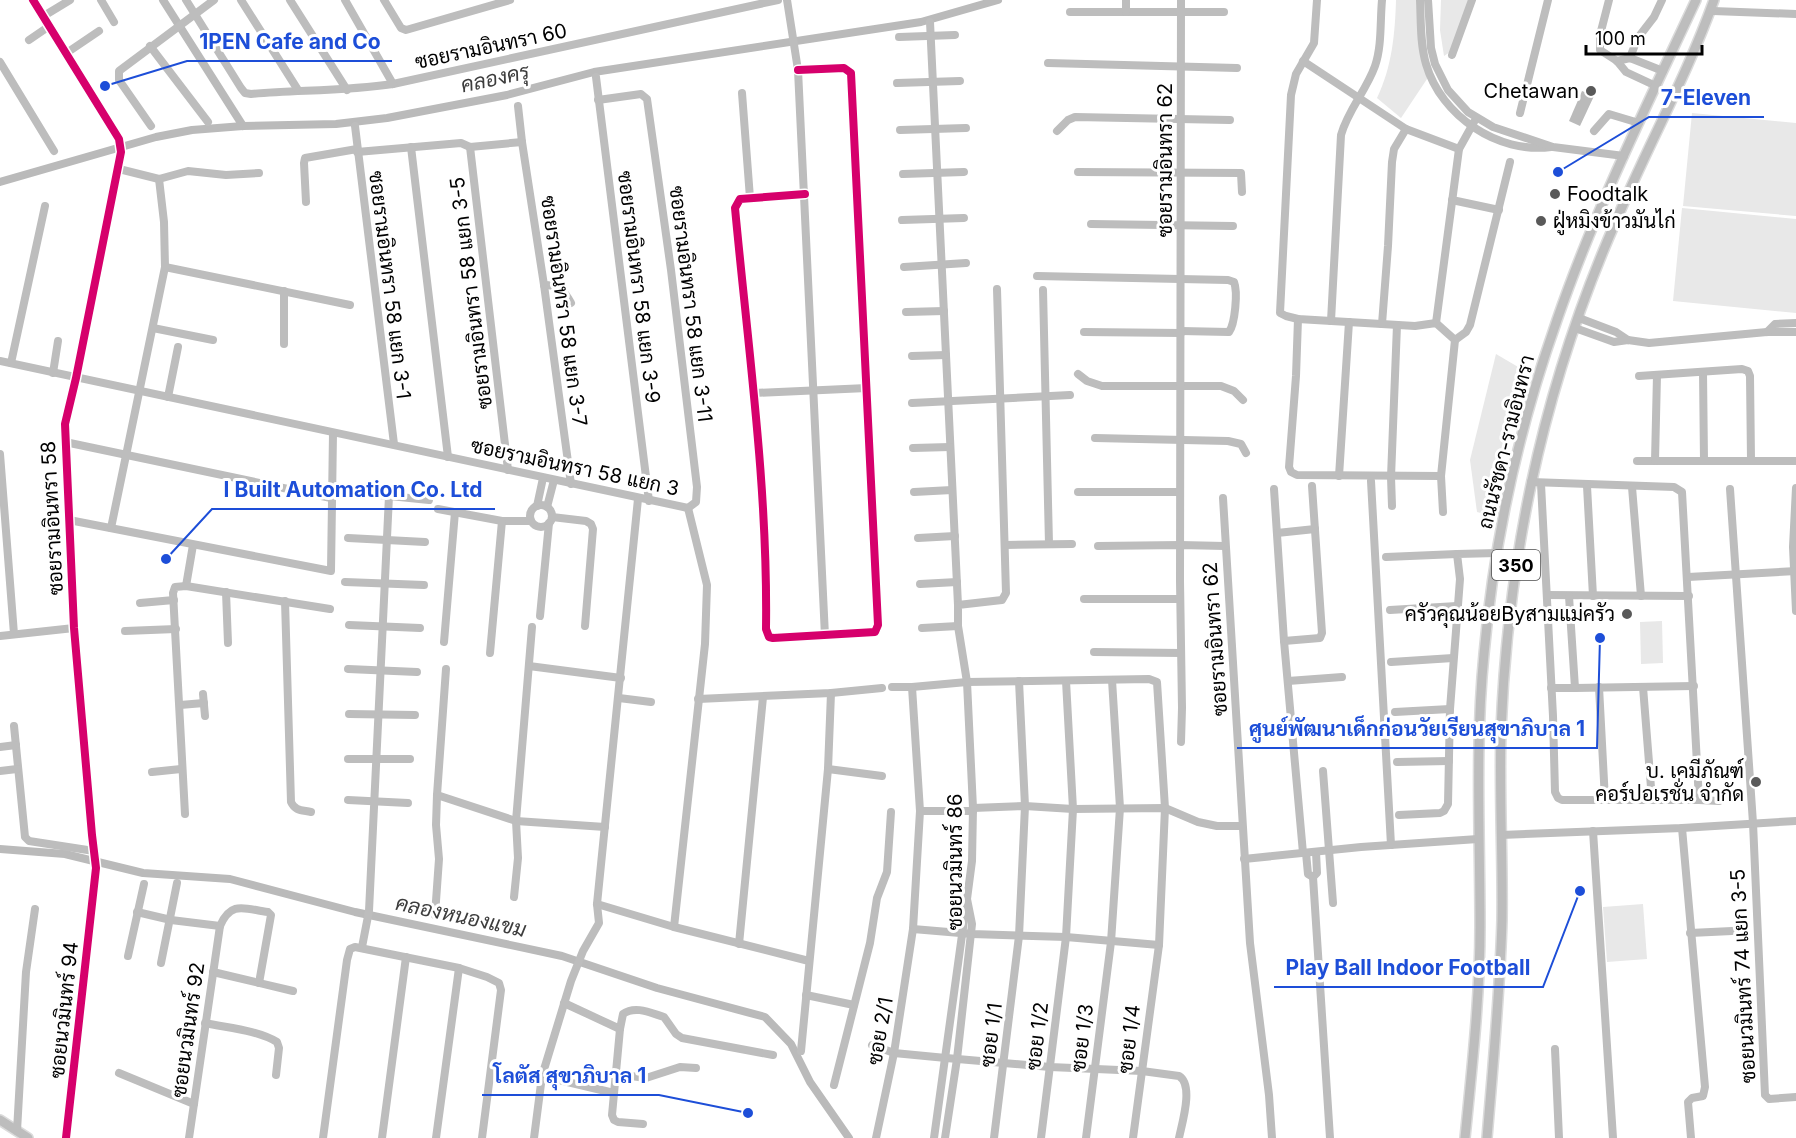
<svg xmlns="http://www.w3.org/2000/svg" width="1796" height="1138" font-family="Inter,Sarabun,sans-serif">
<rect width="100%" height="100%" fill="#fff"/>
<g fill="#e8e8e8">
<path d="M1396,0H1418L1429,76L1401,118L1377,98C1392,67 1395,34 1396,0Z"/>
<path d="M1441,0H1471L1450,52L1444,56L1440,30Z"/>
<path d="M1692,113L1796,123V216L1683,206Z"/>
<path d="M1682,208L1796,219V313L1673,301Z"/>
<path d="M1496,354L1525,371L1488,515L1477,512L1470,460Z"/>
<path d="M1662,621L1663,663L1641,664L1640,622Z"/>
<path d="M1643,904L1647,959L1607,962L1603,907Z"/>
</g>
<path fill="#bababa" d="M1582,91L1594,96L1580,126L1569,121Z"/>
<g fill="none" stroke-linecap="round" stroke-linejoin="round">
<g stroke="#bababa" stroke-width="8">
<path d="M163,0L243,126"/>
<path d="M0,182L156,137L192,130L243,126L336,124L387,118L507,95L594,72L921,22L998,0"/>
<path d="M0,849L65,854L143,873L230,879L355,912L562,956L657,988L765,1017L791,1044L810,1082L849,1138"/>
</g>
<g stroke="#dbdbdb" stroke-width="12">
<g id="major">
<path d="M0,1120L28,1138"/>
<path d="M1465,1138C1472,1068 1480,997 1480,926C1480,835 1475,745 1484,654C1494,541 1519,427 1557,320C1595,210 1647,105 1696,0"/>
<path d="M1487,1138C1493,1065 1500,993 1502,920C1503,857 1499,794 1501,731C1504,649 1514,566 1531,485C1550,395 1579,305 1616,221C1647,147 1687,76 1714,0"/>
</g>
</g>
<g stroke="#bdbdbd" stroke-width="8">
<path d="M33,0L119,139L121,152L76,378L65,424L74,628L92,835L96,868L66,1138"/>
<path d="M101,0L114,22"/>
<path d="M186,0L241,88L245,93L251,94C298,90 346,91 393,84L778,0"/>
<path d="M241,0L298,90"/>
<path d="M290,0L347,90"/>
<path d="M345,0L393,84"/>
<path d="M384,0L401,28L406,30L510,0"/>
<path d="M787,0L798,70L825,636"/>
<path d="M1317,0L1314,43L1296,74L1291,95L1280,313L1286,316L1298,319L1415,326L1436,323L1455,340L1441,476L1443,512"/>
<path d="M1420,0C1421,21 1420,44 1426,64C1441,116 1498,154 1551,147"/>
<path d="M1428,0L1431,48L1435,64L1448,90L1468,112L1493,127L1553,147L1624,156"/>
<path d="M1609,0L1600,35V50L1617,61L1626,72L1656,86"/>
<path d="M1713,11L1796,14"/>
<path d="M1070,12H1224"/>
<path d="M1126,12V0"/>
<path d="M42,17L70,0"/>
<path d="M930,22L958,605"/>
<path d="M899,37L955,35"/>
<path d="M29,40L48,27"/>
<path d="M150,46L208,122"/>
<path d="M65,54L99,31"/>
<path d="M1452,55L1472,0"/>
<path d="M1630,58L1637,39L1654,17L1662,0"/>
<path d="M1303,61L1406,129L1459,149"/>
<path d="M1617,61L1630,58L1663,71"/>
<path d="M0,62L54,151"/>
<path d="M1048,63L1237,68"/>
<path d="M798,70L844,68L851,73L878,625L875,632L773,638L769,637L766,629C768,488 748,348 735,208L740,199L805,194"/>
<path d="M596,77L649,501"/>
<path d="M897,83L960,81"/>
<path d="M742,93L750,198"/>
<path d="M598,100L641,94L647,99L671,270L697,487L696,502L688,508"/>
<path d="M518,106L522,142L544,285L571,484"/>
<path d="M1520,113L1548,0"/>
<path d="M151,126L119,80V71L214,0"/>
<path d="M355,126L394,444"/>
<path d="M900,130L966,128"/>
<path d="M1057,131L1068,120L1075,117L1230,120"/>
<path d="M1594,131L1609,114L1639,123"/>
<path d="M411,147L448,457"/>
<path d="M470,147L508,470"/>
<path d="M357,152L461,143L470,147L522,142"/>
<path d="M119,169L159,179L188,171L226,175L259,173"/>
<path d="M1078,172L1241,173L1242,192"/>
<path d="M903,174L964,172"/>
<path d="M1452,200L1499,210"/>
<path d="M306,202L304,163L305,158L357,149"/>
<path d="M902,220L964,218"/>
<path d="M1091,224L1233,226"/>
<path d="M165,267L350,305"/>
<path d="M904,267L966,263"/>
<path d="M1037,276L1228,280L1234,282C1238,292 1235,324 1229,332L1181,331"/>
<path d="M544,285C558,285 564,290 571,303"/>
<path d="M1043,290L1049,544"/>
<path d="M906,312L944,311"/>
<path d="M1579,318L1616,332L1628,340"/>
<path d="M1298,319L1296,376L1289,467L1291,472L1297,475L1441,476"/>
<path d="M1331,321L1341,135C1348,110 1366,91 1375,66C1382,46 1380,21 1382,0"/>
<path d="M1436,323L1459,149L1474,122"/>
<path d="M1382,324L1388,246L1392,162L1394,149L1406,129"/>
<path d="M153,328L213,340"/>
<path d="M1575,328L1614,342L1628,340L1649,343L1767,332H1796"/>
<path d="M1084,332L1181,333"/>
<path d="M1767,332L1775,324L1796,323"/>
<path d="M1455,340L1466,332L1470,325L1510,162"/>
<path d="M284,344V291"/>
<path d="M912,356L946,355"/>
<path d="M0,361L688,508"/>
<path d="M11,363L45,206"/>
<path d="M1703,372L1704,461"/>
<path d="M53,373L58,341"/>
<path d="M1078,374L1087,381L1102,386H1221L1234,391L1243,400"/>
<path d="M1639,376L1742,369L1748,371L1750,376L1751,460"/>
<path d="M754,393L867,388"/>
<path d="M168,397L178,347"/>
<path d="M912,403L1070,395"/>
<path d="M1095,438L1228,441L1241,444L1246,453"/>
<path d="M65,442L331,498"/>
<path d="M913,448L950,447"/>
<path d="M0,454L14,634"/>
<path d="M1637,461H1796"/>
<path d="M1655,461L1657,375"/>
<path d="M1339,476L1349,322"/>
<path d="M1371,481L1391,845"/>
<path d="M1531,482L1674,487L1682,492L1699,800H1562L1558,798L1555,792L1553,716L1541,484"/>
<path d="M1587,486L1593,596"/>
<path d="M1632,487L1641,596"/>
<path d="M1796,488L1793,547L1796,611"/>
<path d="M1274,489L1284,641L1303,853"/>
<path d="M1730,489L1753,823L1765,1095L1769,1099L1796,1097"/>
<path d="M350,492L429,500"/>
<path d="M914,492L952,490"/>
<path d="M1078,492H1180"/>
<path d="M1223,498L1250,943L1269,1095L1272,1138"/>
<circle cx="541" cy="516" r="11"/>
<path d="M537,506L543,478"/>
<path d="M1392,506L1391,477L1397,325"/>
<path d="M547,507L554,480"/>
<path d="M438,509L502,521H531"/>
<path d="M552,517L586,521L591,524L593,529L585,626"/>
<path d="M69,520L331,571L333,433"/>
<path d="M111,528L165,267L164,222L159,179"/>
<path d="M1277,533L1315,529"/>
<path d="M348,538L425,542"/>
<path d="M918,538L955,536"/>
<path d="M1005,545L1072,544"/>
<path d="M1098,546L1180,545L1225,546"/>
<path d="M1386,557L1457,554"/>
<path d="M1688,577L1796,571"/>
<path d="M345,582L424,585"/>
<path d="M920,584L957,582"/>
<path d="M186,586L193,545"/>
<path d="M226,592L228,643"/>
<path d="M1547,595L1689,596"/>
<path d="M1569,596L1575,688L1694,686"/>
<path d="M1084,599H1180"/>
<path d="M285,601L291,802C295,811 302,810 311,812"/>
<path d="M140,603L174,600"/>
<path d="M1390,610L1457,606"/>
<path d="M540,616L549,523"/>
<path d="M349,625L420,628"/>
<path d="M922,628L958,626"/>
<path d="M125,631L176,629"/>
<path d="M0,636L74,628"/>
<path d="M1284,641L1320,638L1322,633L1312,486"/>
<path d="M444,642L455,512"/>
<path d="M1094,652L1181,653"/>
<path d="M490,653L502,521"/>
<path d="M1391,662L1453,658"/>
<path d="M529,666L621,678"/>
<path d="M348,669L417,672"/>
<path d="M1288,681L1342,677"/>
<path d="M892,687H912L967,682L1149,679L1157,682L1165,808L1159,945L1133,1138"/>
<path d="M1599,687L1605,800"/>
<path d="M1643,687L1652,800"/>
<path d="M1551,688H1575"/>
<path d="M203,694L205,716"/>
<path d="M619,698L651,702"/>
<path d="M698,699L831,693L882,688"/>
<path d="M180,705L204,703"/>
<path d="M1395,712L1450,709"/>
<path d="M349,714L415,715"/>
<path d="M14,726L25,837L29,841L94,851"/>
<path d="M1181,742L1182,708L1180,581L1181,0"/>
<path d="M0,747L16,745"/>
<path d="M348,759H410"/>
<path d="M1397,762L1449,761"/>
<path d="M828,769L882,776"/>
<path d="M0,771L17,769"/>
<path d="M1323,771L1333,903"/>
<path d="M152,772L181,769"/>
<path d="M437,795L516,821L605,827"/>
<path d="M348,800L408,803"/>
<path d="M1699,800L1719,801"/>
<path d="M973,808L1025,806L1073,809L1165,808L1198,822L1217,826H1242"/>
<path d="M920,811H973"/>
<path d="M185,814L173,593L175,587L186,586L330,609"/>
<path d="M1399,815L1440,813L1444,811L1448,804L1450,709L1460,579L1457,554L1497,553"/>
<path d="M1682,828C1689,914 1698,1000 1705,1087L1703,1096L1692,1098L1688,1102L1691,1138"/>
<path d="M1593,831L1613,1138"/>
<path d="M1501,835L1682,828L1796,821"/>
<path d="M1316,852L1317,873L1313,877L1330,1138"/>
<path d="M1306,853L1308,874L1313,877"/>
<path d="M1244,859L1361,847L1478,839"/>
<path d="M514,897L518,858L516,821L532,627"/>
<path d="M597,904L674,927L809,961"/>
<path d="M137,912L171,920L220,926"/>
<path d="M435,915L439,859L436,825L437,795L446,669"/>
<path d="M674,927L705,644L707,585L688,508"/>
<path d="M913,929L972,934L1066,937L1159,945"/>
<path d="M1690,933L1732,931"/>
<path d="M739,944L763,697"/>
<path d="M362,947L369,911L389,496"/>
<path d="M128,956L144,884"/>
<path d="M161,963L177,883"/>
<path d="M213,972L293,991"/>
<path d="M806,995L854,1005"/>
<path d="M564,1003L620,1029L623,1014C635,1005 651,1013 664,1017L676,1034L682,1038L773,1055"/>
<path d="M205,1023C228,1028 257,1030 277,1042L279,1048L276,1075"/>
<path d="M620,1029L612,1115L614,1120L618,1122L643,1124"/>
<path d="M872,1045L894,1053L946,1058L1050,1067L1142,1071L1179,1076C1194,1085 1182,1123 1179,1138"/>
<path d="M1555,1049L1559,1138"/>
<path d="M801,1051L828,769L831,693"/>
<path d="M119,1073L194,1104"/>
<path d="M616,1074L646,1078L680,1067L696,1068"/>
<path d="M542,1076L614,1093"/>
<path d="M834,1085L870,943L877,898L887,872L891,812"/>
<path d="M17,1131L26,972L35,909"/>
<path d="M189,1138L220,926C231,900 245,909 268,912L271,915L259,983"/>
<path d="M323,1138L347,960L350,949L355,947L459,968L487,977L499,983L501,990L482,1138"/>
<path d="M382,1138L406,957"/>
<path d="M436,1138L459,968"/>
<path d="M534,1138L542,1076L571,981L583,951L599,923L597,904L638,499"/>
<path d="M876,1138L894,1053L913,929L920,811L912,687"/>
<path d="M934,1138L966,906"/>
<path d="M945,1138L957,1059L972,924L967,899L972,861L973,808L967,682L958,626V605L1002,600L1006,593L997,289"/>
<path d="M994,1138L1019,936L1025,806L1019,681"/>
<path d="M1041,1138L1066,937L1073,809L1066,681"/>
<path d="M1086,1138L1111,942L1120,808L1112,680"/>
</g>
<use href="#major" stroke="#bdbdbd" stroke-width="9"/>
<g stroke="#fff" stroke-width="11">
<g id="cycleway">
<path d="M33,0L119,139L121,152L76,378L65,424L74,628L92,835L96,868L66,1138"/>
<path d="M798,70L844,68L851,73L878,625L875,632L773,638L769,637L766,629C768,488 748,348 735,208L740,199L805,194"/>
</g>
</g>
<use href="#cycleway" stroke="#d6006c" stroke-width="8"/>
</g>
<g fill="#595959" stroke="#fff" stroke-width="2">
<circle cx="1591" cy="91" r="6"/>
<circle cx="1555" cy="194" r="6"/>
<circle cx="1541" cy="221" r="6"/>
<circle cx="1627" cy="614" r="6"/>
<circle cx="1756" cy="782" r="6"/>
</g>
<g text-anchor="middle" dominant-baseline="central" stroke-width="6" stroke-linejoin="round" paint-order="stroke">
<rect fill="#fff" stroke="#4c4c4c" stroke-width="1.5" x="1492" y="550" width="48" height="30" rx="4.5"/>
<g font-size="18" font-weight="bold" fill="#000">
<text x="1516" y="565">350</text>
</g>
<g font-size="20" fill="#000" stroke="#fff">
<text transform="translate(491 46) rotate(-12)">ซอยรามอินทรา 60</text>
<text transform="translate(1165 160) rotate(-90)">ซอยรามอินทรา 62</text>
<text transform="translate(390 285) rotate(83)">ซอยรามอินทรา 58 แยก 3-1</text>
<text transform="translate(639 287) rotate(83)">ซอยรามอินทรา 58 แยก 3-9</text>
<text transform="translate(471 293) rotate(-97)">ซอยรามอินทรา 58 แยก 3-5</text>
<text transform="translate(691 304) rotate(83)">ซอยรามอินทรา 58 แยก 3-11</text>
<text transform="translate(564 311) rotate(82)">ซอยรามอินทรา 58 แยก 3-7</text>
<text transform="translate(1506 442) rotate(-76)">ถนนรัชดา-รามอินทรา</text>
<text transform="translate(575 467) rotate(12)">ซอยรามอินทรา 58 แยก 3</text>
<text transform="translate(52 518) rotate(-93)">ซอยรามอินทรา 58</text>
<text transform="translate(1215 639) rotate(-94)">ซอยรามอินทรา 62</text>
<text transform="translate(955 862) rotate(-90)">ซอยนวมินทร์ 86</text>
<text transform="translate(1743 976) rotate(-93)">ซอยนวมินทร์ 74 แยก 3-5</text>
<text transform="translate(64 1010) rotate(-84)">ซอยนวมินทร์ 94</text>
<text transform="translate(188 1030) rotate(-82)">ซอยนวมินทร์ 92</text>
<text transform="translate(880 1031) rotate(-80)">ซอย 2/1</text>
<text transform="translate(991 1035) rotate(-83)">ซอย 1/1</text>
<text transform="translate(1037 1036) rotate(-83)">ซอย 1/2</text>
<text transform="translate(1082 1038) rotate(-83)">ซอย 1/3</text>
<text transform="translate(1129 1039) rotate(-83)">ซอย 1/4</text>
</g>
<g font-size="20" fill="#000" stroke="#fff" text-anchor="end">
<text x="1579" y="91">Chetawan</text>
<text x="1567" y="194" text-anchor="start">Foodtalk</text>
<text x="1553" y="221" text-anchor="start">ฝู่หมิงข้าวมันไก่</text>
<text x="1615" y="614">ครัวคุณน้อยByสามแม่ครัว</text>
<text x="1744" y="771">บ. เคมีภัณฑ์<tspan x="1744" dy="23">คอร์ปอเรชั่น จำกัด</tspan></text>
</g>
<g font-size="21" font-style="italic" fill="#3d3d3d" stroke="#fff">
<text transform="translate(495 78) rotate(-12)">คลองครุ</text>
<text transform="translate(461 916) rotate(12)">คลองหนองแขม</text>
</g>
</g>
<path fill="none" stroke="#1d4ed8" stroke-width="2" d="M105 86L187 61H392M1558 172L1649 117H1764M166 559L212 509H495M1600 638L1597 748H1237M1580 891L1543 987H1274M748 1113L659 1095H482"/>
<g fill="#1d4ed8" stroke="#fff" stroke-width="2">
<circle cx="105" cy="86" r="6"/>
<circle cx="1558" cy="172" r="6"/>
<circle cx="166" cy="559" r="6"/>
<circle cx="1600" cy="638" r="6"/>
<circle cx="1580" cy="891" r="6"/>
<circle cx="748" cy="1113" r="6"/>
</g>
<g font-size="21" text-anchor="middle" font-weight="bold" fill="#1d4ed8" stroke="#fff" stroke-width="6" stroke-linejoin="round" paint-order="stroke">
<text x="290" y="49">1PEN Cafe and Co</text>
<text x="1706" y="105">7-Eleven</text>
<text x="353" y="497">I Built Automation Co. Ltd</text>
<text x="1417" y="736">ศูนย์พัฒนาเด็กก่อนวัยเรียนสุขาภิบาล 1</text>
<text x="1408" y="975">Play Ball Indoor Football</text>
<text x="570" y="1083">โลตัส สุขาภิบาล 1</text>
</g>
<path d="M1586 45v9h116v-9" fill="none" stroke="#000000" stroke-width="3"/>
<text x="1595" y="45" font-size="18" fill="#000000" stroke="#ffffff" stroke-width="4.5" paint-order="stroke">100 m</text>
</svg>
